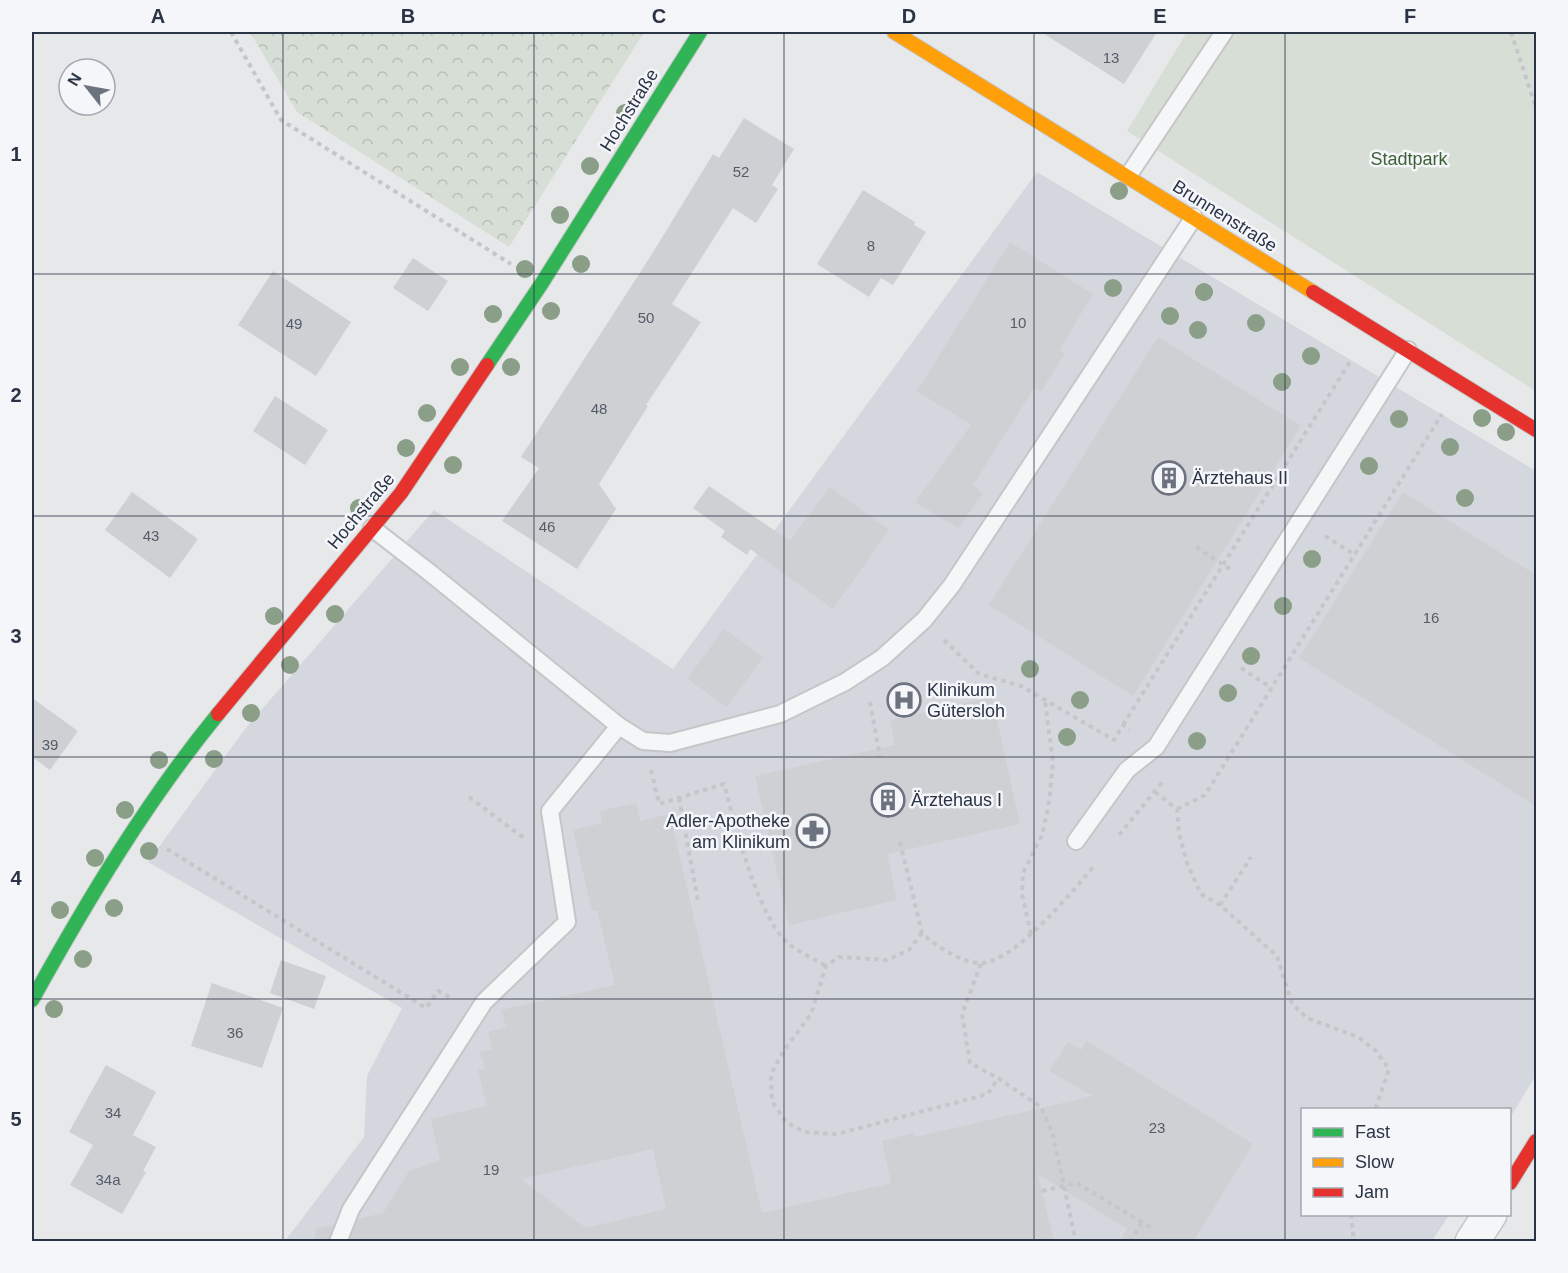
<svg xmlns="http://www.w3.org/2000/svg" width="1568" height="1273" font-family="Helvetica,sans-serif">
<defs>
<pattern id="forest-crowns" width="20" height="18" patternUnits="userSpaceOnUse" patternTransform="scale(1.5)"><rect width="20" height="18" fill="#d6ded6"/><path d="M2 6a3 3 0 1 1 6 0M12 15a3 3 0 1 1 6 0" fill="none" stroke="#b8bfb9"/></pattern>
</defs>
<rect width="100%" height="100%" fill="#e6e8ea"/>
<path fill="#d4d7dd" d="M1037,172L1536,471V1075L1510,1118V1110H1302V1214L1449,1215L1432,1241H285L364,1137L367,1076L402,1008L148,862L245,729L434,510L673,669Z"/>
<path fill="url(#forest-crowns)" d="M250,32H644L509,247L297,112Z"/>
<path fill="#d6ded6" d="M1187,32H1536V391L1127,131Z"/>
<g fill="#ced0d3" fill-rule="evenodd">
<path d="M1041,32H1157L1124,84Z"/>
<path d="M744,118L794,149L772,185L778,189L756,223L733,208L672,304L701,322L646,405L648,406L599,484L616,509L577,569L502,521L539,468L521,457L652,254L713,154L719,158Z"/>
<path d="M863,190L915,222L914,225L926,232L893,285L881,278L869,297L817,264Z"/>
<path d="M1010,242L1093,294L1059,350L1065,354L1041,391L1034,388L973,485L983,494L958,528L915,502L971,425L917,391Z"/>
<path d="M413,258L448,281L428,311L393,288Z"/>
<path d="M273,271L351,322L316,376L238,325Z"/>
<path d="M1158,337L1301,426L1133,696L989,605Z"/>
<path d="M275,396L328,430L305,465L253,431Z"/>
<path d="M709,486L790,541L830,487L889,530L833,609L750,549L747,555L721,537L725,531L693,508Z"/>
<path d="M132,492L198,539L170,578L105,530Z"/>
<path d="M1403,492L1536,575V806L1299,658Z"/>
<path d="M724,629L763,657L727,707L687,679Z"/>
<path d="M992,697L1020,824L887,854L897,900L789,925L755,776L895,745L890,720Z"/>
<path d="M32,698L78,731L50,770L32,757Z"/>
<path d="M636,803L640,821L670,814L762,1213L891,1183L882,1141L914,1133L915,1137L1093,1096L1049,1071L1068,1042L1081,1050L1087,1041L1253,1144L1193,1242H1119L1127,1229L1038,1174L1054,1242H349L358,1219L383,1213L409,1171L440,1160L431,1119L487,1106L478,1070L485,1069L480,1052L492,1049L488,1032L506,1027L501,1010L615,985L597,910L592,911L573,830L602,823L600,811ZM653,1149L666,1209L586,1228L521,1179Z"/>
<path d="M281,960L326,976L314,1009L270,993Z"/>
<path d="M212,983L283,1008L262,1068L191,1046Z"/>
<path d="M106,1065L156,1092L133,1135L156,1147L143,1171L146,1172L122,1214L70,1185L93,1145L69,1132Z"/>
<path d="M334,1225L328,1242H316L315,1229Z"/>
</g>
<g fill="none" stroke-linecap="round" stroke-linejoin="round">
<g stroke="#c4c6c8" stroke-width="20">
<g id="lane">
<path d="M1128,176L1224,32"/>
<path d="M372,528L429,572L619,726L643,741L670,743L780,714L845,682L882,658L924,620L952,585L1194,217"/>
<path d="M1076,841L1127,770L1156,747L1408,350"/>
<path d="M338,1242L351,1209L484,1002L567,922L550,811L619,726"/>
</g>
</g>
<g stroke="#c4c6c8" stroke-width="36">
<path id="street" d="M1472,1242L1490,1214"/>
</g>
<g stroke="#c4c6c8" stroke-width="16">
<g id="fast">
<path d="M487,365L542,283L700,32"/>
<path d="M32,1000C87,901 146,802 218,714"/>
</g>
</g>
<g stroke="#c4c6c8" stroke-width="16">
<path id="slow" d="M894,32L1313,292"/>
</g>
<g stroke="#c4c6c8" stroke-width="16">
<g id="jam">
<path d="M1313,292L1536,430"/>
<path d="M218,714L401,493L487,365"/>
<path d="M1510,1183L1536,1141"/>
</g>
</g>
<g stroke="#c5c6ca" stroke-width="4" stroke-dasharray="4.5 4.5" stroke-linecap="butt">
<path d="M231,32L281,120L511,264"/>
<path d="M1511,32L1536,108"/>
<path d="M1325,536L1355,555"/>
<path d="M1196,547L1233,571"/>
<path d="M944,640L979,674L1021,686L1114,740L1123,725L1130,730"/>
<path d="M1241,668L1272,688"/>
<path d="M870,702L880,757"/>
<path d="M1123,725L1351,360"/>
<path d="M651,770L659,804L724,784C735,824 758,920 790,945C801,953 814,959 826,966"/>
<path d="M1155,792L1177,809L1179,834L1187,863L1201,894L1220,905L1277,956L1292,1004L1307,1018L1358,1037L1376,1051L1389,1069L1375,1110"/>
<path d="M469,797L524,838"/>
<path d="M679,798L698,901"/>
<path d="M1177,809L1205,795L1442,414"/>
<path d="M1119,835L1164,780"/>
<path d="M900,842L922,933C934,946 966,965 983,963C1017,959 1072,892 1094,866"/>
<path d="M167,849L426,1008L438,991L453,999"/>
<path d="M1220,905L1251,857"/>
<path d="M922,933L909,950L887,960L839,957L826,966L811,1014L783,1052L771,1074L772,1101L786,1122L804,1132L837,1134L988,1094L998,1078"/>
<path d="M1031,934L1022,894L1023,873L1042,835L1049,802L1053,762L1045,701"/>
<path d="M981,964L962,1014L970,1063L998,1078L1041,1107L1053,1135L1076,1242"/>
<path d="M1042,1191L1077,1183L1153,1229"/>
<path d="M1351,1214L1354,1242"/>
<path d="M1130,1242L1142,1222"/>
</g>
<use href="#lane" stroke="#f5f6f7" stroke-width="16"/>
<use href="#street" stroke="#f5f6f7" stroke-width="33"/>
<use href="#fast" stroke="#30b455" stroke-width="14"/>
<use href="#slow" stroke="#ff9f0a" stroke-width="14"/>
<use href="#jam" stroke="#e5322d" stroke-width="14"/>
</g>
<g fill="#8a9e88">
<circle cx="625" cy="113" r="9"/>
<circle cx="590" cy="166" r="9"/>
<circle cx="1119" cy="191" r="9"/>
<circle cx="560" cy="215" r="9"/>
<circle cx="581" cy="264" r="9"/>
<circle cx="525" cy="269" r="9"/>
<circle cx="1113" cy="288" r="9"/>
<circle cx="1204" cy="292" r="9"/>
<circle cx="551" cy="311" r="9"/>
<circle cx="493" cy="314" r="9"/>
<circle cx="1170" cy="316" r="9"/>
<circle cx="1256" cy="323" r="9"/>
<circle cx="1198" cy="330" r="9"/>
<circle cx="1311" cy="356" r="9"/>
<circle cx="460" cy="367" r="9"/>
<circle cx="511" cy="367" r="9"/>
<circle cx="1282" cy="382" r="9"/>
<circle cx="427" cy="413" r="9"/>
<circle cx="1482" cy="418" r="9"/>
<circle cx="1399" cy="419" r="9"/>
<circle cx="1506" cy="432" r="9"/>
<circle cx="1450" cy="447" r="9"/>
<circle cx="406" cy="448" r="9"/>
<circle cx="453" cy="465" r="9"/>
<circle cx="1369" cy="466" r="9"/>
<circle cx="1465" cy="498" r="9"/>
<circle cx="359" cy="508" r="9"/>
<circle cx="1312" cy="559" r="9"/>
<circle cx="1283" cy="606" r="9"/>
<circle cx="335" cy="614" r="9"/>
<circle cx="274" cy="616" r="9"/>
<circle cx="1251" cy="656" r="9"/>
<circle cx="290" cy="665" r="9"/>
<circle cx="1030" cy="669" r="9"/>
<circle cx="1228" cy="693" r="9"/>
<circle cx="1080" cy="700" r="9"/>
<circle cx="251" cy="713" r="9"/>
<circle cx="1067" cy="737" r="9"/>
<circle cx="1197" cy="741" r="9"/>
<circle cx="214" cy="759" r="9"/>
<circle cx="159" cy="760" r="9"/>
<circle cx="125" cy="810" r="9"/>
<circle cx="149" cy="851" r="9"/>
<circle cx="95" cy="858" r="9"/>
<circle cx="114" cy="908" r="9"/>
<circle cx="60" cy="910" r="9"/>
<circle cx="83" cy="959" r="9"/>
<circle cx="54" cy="1009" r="9"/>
</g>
<path fill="none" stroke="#2b3445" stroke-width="1.5" stroke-opacity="0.55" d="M283,32V1242M534,32V1242M784,32V1242M1034,32V1242M1285,32V1242M32,274H1536M32,516H1536M32,757H1536M32,999H1536"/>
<defs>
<g id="building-ring" transform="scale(1.725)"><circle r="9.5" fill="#f4f6f9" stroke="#6c737f" stroke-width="1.5"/><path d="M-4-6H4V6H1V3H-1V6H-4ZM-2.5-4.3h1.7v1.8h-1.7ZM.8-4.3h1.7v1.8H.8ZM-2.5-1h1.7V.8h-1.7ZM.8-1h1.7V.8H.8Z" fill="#6c737f"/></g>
<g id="hospital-ring" transform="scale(1.725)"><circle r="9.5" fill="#f4f6f9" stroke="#6c737f" stroke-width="1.5"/><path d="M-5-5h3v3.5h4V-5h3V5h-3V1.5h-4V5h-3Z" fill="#6c737f"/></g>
<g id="pharmacy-ring" transform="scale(1.725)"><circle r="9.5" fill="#f4f6f9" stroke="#6c737f" stroke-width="1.5"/><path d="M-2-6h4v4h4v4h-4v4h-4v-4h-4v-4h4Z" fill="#6c737f"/></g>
</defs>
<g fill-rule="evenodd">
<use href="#building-ring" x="1169" y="478"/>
<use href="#hospital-ring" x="904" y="700"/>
<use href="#building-ring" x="888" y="800"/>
<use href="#pharmacy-ring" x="813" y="831"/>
</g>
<g text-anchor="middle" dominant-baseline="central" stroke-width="5" stroke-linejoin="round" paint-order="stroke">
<g font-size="15" fill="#545c69">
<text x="1111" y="57">13</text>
<text x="741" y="171">52</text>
<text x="871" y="245">8</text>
<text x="646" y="317">50</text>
<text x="1018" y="322">10</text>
<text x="294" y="323">49</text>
<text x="599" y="408">48</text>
<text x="547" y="526">46</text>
<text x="151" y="535">43</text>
<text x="1431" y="617">16</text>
<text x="50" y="744">39</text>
<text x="235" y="1032">36</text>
<text x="113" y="1112">34</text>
<text x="1157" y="1127">23</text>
<text x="491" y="1169">19</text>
<text x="108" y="1179">34a</text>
</g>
<g font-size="18" fill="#2b3445" stroke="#f4f6f9">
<text transform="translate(629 110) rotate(-58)">Hochstraße</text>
<text transform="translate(1225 216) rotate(32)">Brunnenstraße</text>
<text transform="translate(361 511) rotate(-50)">Hochstraße</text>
</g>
<g font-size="18" fill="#3f6138" stroke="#f4f6f9">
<text x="1409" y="159">Stadtpark</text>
</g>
<g font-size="18" fill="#2b3445" stroke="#f4f6f9" text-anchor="start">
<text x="1192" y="478">Ärztehaus II</text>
<text x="927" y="690">Klinikum<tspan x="927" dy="21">Gütersloh</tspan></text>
<text x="911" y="800">Ärztehaus I</text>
<text x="790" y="821" text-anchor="end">Adler-Apotheke<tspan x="790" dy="21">am Klinikum</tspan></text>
</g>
</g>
<rect width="1568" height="1273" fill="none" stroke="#f4f6f9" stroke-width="66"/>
<rect x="1301" y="1108" width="210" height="108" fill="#f4f6f9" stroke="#a4a8b1" stroke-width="1.5"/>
<rect x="1313" y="1128" width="30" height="9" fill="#30b455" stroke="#a4a8b1" stroke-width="1.5"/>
<text x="1355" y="1138" font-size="18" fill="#2b3445">Fast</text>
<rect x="1313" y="1158" width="30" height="9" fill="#ff9f0a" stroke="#a4a8b1" stroke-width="1.5"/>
<text x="1355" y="1168" font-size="18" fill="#2b3445">Slow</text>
<rect x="1313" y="1188" width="30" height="9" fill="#e5322d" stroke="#a4a8b1" stroke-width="1.5"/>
<text x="1355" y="1198" font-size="18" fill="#2b3445">Jam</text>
<g transform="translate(87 87) rotate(301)"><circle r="28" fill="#f4f6f9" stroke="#a4a8b1" stroke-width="1.5"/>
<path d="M0-4.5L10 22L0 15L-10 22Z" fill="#6c737f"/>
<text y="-9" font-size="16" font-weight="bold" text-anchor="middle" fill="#2b3445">N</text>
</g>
<rect x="33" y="33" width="1502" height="1207" fill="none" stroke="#2b3445" stroke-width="2"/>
<g font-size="20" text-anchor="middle" font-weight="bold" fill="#2b3445">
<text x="158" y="23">A</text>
<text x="408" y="23">B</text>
<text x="659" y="23">C</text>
<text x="909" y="23">D</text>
<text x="1160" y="23">E</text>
<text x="1410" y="23">F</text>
<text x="16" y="161">1</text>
<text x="16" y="402">2</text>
<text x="16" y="643">3</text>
<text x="16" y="885">4</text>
<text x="16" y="1126">5</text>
</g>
</svg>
